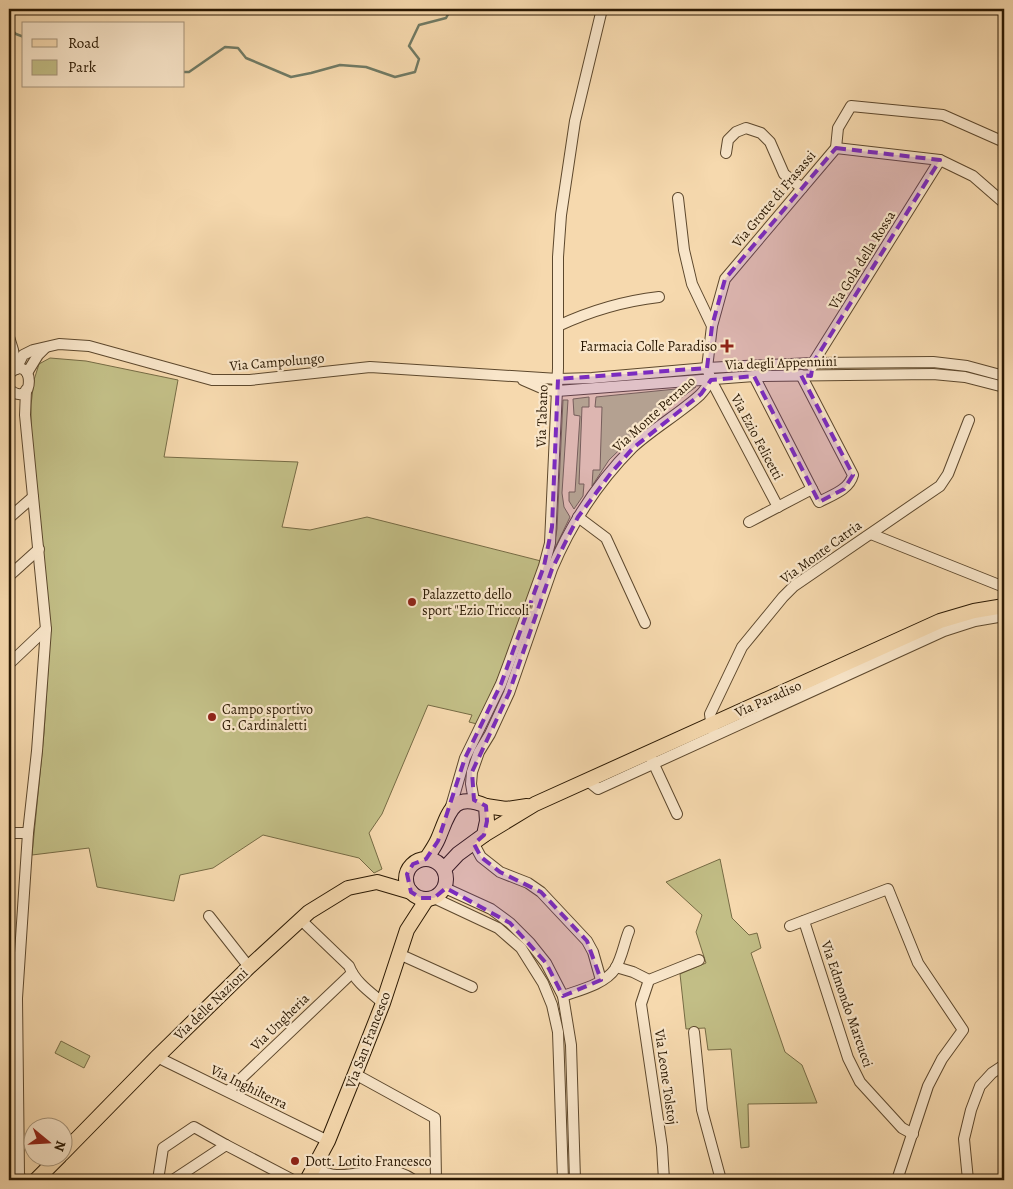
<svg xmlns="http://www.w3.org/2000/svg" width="1013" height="1189" font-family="Alegreya,serif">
<rect width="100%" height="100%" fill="#f6d9ae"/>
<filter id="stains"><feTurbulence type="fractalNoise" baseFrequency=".004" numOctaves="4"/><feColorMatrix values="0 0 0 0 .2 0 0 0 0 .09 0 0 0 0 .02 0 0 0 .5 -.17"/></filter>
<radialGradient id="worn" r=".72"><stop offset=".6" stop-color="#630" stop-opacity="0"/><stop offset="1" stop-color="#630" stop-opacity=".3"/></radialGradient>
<g fill="#c2be86" stroke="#766b44">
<path d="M50,358L86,361L178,380L164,457L298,462L282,527L310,530L367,517L541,561L506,660L477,724L469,722L472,715L428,705L382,814L369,833L382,869L374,873L359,858L263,835L213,868L180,875L174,901L97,887L89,848L32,855L44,733L50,638L45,570L31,432V405L34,380L39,364Z"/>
<path d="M696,387L647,423L609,460L592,486L593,470H600L602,407H595L596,397Z"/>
<path d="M589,397V407H582L579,484H584L583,496L574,509L569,501V492H575L580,416L574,415L573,399Z"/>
<path d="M563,400H568L562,493L564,507L570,517L553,552L557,529Z"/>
<path d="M720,859L732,918L749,935L757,933L761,948L751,953L785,1052L802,1065L817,1103L748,1104L749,1147L741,1148L731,1049L708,1050L705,1028L686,1029L680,974L706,963L696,932L702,915L666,882Z"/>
<path d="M61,1041L90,1056L84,1068L55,1053Z"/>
</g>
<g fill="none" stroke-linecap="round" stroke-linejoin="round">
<g stroke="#707a64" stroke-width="2.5">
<path d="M9,28L16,34L24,37"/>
<path d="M184,72H189L225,47L238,48L246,58L291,77L311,73L340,65L366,67L395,77L415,72L419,59L409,46L419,25L446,18L451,9"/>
</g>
<g stroke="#5d482d" stroke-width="12">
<g id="minor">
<path d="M836,148L838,128L851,106L943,115L1004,142"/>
<path d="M726,153L728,140L736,132L746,128L761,133L770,142L784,174L802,188"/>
<path d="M678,198L684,250L692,284L712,326L707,368L711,380L778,507"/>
<path d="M558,326C590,311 624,301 659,297"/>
<path d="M712,326L725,279L836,148L940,160L973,176L1004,203"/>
<path d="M9,337L13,350L16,369"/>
<path d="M812,367L813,363L940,160"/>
<path d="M16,369L23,355L33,350L59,344L89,346L212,380H250L370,367L558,379L592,378L707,368L744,366L813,363L933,362L967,366L1004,376"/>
<path d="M27,373L38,355L45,348"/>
<path d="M9,374C35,350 36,412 9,389"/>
<path d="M754,376L812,489"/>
<path d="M523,380L546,390L557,391L754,376L933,374L965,377L1004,387"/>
<path d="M578,517L606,538L645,623"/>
<path d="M9,518L33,497"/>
<path d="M749,522L812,489L819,502C832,495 849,490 853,475L801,375"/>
<path d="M871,534L1004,587"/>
<path d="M9,576L39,549"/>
<path d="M9,664L46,629"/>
<path d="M712,729L710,714L742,647L783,597L794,586L940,486L948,474L969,420"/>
<path d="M651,758L677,814"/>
<path d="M588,781L598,789L944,631L975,621L1004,616"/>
<path d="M474,801L471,784L472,772L479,752L490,734L509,693L552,569C571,524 599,481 633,447C654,428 679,414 700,395C704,391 708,385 711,380"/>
<path d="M450,810L465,758L501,684L510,660L544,566L550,543L558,368V257L561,215L575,121L602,9"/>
<path d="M9,833H28"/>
<path d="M474,844L481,857L500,872L528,883L541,892L587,941L593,952L601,980"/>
<path d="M445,888L491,909L510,923L530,943L546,963L563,996L571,1045L575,1180"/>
<path d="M434,898L498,928L521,948L543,983L552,1005L558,1032L563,1180"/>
<path d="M209,916L249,967"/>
<path d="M300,919L349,966C355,982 370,992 383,1003"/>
<path d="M804,921L848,1058L860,1082L902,1128L913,1134"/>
<path d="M790,926L888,889L918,963L963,1030L942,1059L928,1086L897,1180"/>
<path d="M399,954L472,987"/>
<path d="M616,967L633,972L649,980L699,960"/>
<path d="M649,980L641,1004L662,1147L664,1180"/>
<path d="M563,996C580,990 605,984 615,969C622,958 624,943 629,931"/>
<path d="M694,1032L702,1110L721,1180"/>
<path d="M157,1057L328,1141"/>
<path d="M355,1074L435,1118L436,1180"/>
<path d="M228,1091L352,973"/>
<path d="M314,1169C322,1172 329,1175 337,1175C370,1176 382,1160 414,1180"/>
<path d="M21,1180L19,1174L17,998L28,833L37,751L46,629L25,415L26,390"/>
<path d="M158,1180L163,1148L194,1127L226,1145"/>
<path d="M173,1180L226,1145L293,1180"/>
<path d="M968,1180L964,1139L971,1110L980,1086L992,1073L1004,1065"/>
</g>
</g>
<g stroke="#2a1802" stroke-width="16">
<g id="major">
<path d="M486,806L506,809L527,806"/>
<path d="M484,835L535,804L940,621L974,611L1004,606"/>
<path d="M426,859C430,853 435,846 438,839C449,813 452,791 486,806L487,821L484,835L458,854L444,869"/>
<circle cx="426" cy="879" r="20"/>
<path d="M62,1154L157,1057L249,967L309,912L348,888L377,882L411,892"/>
<path d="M36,1180L60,1156"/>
<path d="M307,1180L328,1141L355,1074L383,1003L407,930L427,899"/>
</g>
</g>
<use href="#minor" stroke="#f9e6ca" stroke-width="10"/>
<use href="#major" stroke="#f6d9ae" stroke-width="14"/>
</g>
<path fill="#7b2cbf" fill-opacity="0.2" stroke="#7b2cbf" stroke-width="4" stroke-dasharray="10 6" stroke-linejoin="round" d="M836,148L940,160L813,363L811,376L801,375L853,475L844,489L819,502L754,376L711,380L701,394L633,448L611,473L578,517L552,569L509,693L472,772L474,800L486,806L487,821L484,835L474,844L481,857L500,872L541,892L587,941L601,980L563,996L546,963L510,923L446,888L434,898H421L411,892L407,874L413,864L426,859L438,841L465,758L501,684L544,566L552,527L558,379L707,368L712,326L725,279Z"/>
<g fill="#8f2418" stroke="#f9e6ca" stroke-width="2">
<path d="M724.5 338.5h5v5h5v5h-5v5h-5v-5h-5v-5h5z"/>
<circle cx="412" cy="602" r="5"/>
<circle cx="212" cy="717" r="5"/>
<circle cx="295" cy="1161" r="5"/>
</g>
<g text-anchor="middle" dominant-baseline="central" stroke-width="4.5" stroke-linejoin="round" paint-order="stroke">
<g font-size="14" fill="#2a1802" stroke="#f9e6ca">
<text transform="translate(774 199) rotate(-50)">Via Grotte di Frasassi</text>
<text transform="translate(862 260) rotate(-58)">Via Gola della Rossa</text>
<text transform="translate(277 362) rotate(-5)">Via Campolungo</text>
<text transform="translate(781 363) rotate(-2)">Via degli Appennini</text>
<text transform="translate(654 414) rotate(-42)">Via Monte Petrano</text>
<text transform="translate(542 416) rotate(-88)">Via Tabano</text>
<text transform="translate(757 437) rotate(62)">Via Ezio Felicetti</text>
<text transform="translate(821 552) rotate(-36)">Via Monte Catria</text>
<text transform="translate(768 699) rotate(-24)">Via Paradiso</text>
<text transform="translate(211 1004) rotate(-44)">Via delle Nazioni</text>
<text transform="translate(847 1004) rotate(71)">Via Edmondo Marcucci</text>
<text transform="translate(280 1022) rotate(-44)">Via Ungheria</text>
<text transform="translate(368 1040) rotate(-69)">Via San Francesco</text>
<text transform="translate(666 1077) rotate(82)">Via Leone Tolstoj</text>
<text transform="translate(249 1087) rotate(26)">Via Inghilterra</text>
</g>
<g font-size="14" fill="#2a1802" stroke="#f9e6ca" text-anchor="start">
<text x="717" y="346" text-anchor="end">Farmacia Colle Paradiso</text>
<text x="422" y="594">Palazzetto dello<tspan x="422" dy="16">sport "Ezio Triccoli"</tspan></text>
<text x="222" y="709">Campo sportivo<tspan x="222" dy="16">G. Cardinaletti</tspan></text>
<text x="305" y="1161">Dott. Lotito Francesco</text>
</g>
</g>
<rect width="1013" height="1189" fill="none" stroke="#f6d9ae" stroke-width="30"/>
<rect x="10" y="10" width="993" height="1169" fill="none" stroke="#2a1802" stroke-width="2.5"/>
<rect x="15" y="15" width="983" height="1159" fill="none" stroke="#2a1802"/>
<rect x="22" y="22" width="162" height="65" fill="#f9e6ca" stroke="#a6947a"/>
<rect x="32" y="39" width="25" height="8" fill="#f6d9ae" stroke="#a6947a"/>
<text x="68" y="48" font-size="15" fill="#2a1802">Road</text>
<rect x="32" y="60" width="25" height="15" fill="#c2be86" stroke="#a6947a"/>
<text x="68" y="72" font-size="15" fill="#2a1802">Park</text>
<g transform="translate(48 1142) rotate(108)"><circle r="24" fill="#f9e6ca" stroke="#a6947a"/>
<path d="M0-4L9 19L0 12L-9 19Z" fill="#8f2418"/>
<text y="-8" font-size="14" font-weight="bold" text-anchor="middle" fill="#2a1802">N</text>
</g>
<rect width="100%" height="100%" filter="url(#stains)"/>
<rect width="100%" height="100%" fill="url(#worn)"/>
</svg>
